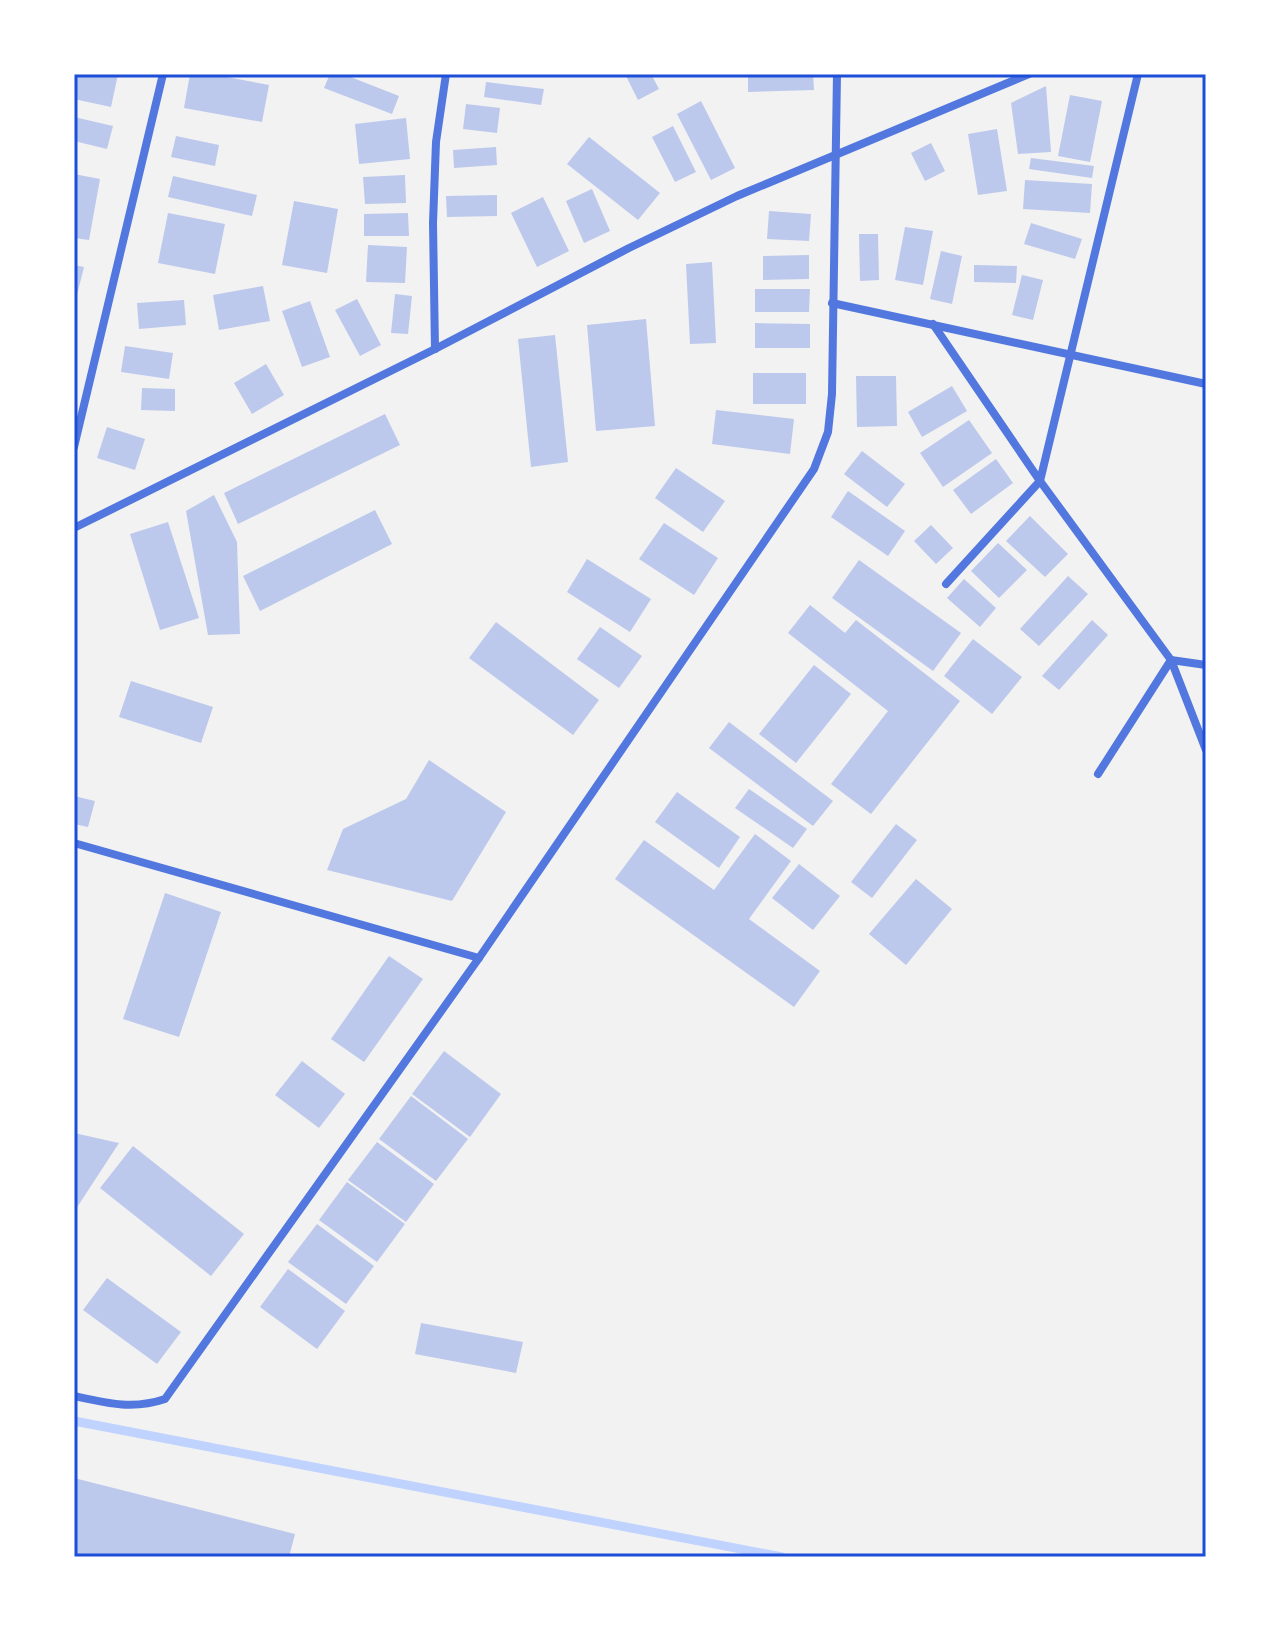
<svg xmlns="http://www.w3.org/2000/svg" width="1280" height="1631" font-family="Rubik,sans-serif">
<rect width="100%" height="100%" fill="#f2f2f2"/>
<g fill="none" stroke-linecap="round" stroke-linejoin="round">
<path stroke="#bfd3fe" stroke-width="9" d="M74,1421L782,1557"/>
</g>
<g fill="#bdc9ec">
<path d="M74,74H118L111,107L74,99Z"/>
<path d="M190,74H211L269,85L262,122L184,108Z"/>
<path d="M330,74H343L399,96L392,114L324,88Z"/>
<path d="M625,74H651L659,89L638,100Z"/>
<path d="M748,74H813L814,90L748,92Z"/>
<path d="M486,82L544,89L541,105L484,97Z"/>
<path d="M1046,86L1051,152L1018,154L1011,103Z"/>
<path d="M1070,95L1102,101L1090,162L1058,156Z"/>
<path d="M701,101L735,168L711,180L677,114Z"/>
<path d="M466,104L500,108L497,133L463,129Z"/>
<path d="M74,117L113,126L107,149L74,141Z"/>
<path d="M406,118L410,159L359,164L355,124Z"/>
<path d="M673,126L696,172L675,182L652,137Z"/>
<path d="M997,129L1007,191L978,195L968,134Z"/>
<path d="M176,136L219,145L215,166L171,157Z"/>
<path d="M589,137L660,193L638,220L567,164Z"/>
<path d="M931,143L945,171L925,181L911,153Z"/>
<path d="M496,147L497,165L454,168L453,150Z"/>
<path d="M1031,158L1094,166L1092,178L1029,169Z"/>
<path d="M74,174L100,179L89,240L74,238Z"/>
<path d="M405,175L406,203L365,204L363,177Z"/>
<path d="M173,176L257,195L252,216L168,197Z"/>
<path d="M1025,180L1092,184L1090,213L1023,209Z"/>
<path d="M592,189L610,231L584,243L566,201Z"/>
<path d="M497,195V216L447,217L446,196Z"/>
<path d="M543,197L569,251L537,267L511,213Z"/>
<path d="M294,201L338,209L327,273L282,265Z"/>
<path d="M769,211L811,214L809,241L767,239Z"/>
<path d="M168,213L225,224L215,274L158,263Z"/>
<path d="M408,213L409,236H364V214Z"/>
<path d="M1031,223L1082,239L1075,259L1024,244Z"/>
<path d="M905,227L933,231L923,285L895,280Z"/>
<path d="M859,234H878L879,280L860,281Z"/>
<path d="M368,245L407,247L405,283L366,282Z"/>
<path d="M941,251L962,256L952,304L930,299Z"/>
<path d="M809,255V279L763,280V256Z"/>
<path d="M712,262L716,343L690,344L686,264Z"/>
<path d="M74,265L84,267L75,303H74Z"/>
<path d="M974,265L1017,266L1016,283L974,282Z"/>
<path d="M1022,275L1043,280L1033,320L1012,315Z"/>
<path d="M263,286L270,321L219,330L213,295Z"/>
<path d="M755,289H810L809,312H755Z"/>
<path d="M395,294L412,296L408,334L391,333Z"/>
<path d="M357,299L381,345L360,356L335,310Z"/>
<path d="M184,300L186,325L139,329L137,303Z"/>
<path d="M310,301L330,357L302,367L282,311Z"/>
<path d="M646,319L655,426L596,431L587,325Z"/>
<path d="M755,323L810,324V348H755Z"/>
<path d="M555,335L568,462L531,467L518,339Z"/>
<path d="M125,346L173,353L169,379L121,372Z"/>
<path d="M266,364L284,395L252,414L234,383Z"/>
<rect x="753" y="373" width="53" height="31"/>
<path d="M856,376H896L897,426L857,427Z"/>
<path d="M952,386L967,411L922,437L908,412Z"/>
<path d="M142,388L175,389V411L141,410Z"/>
<path d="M716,410L794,419L790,454L712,444Z"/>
<path d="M385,414L400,445L238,524L224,493Z"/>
<path d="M969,420L992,453L943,487L920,453Z"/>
<path d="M107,427L145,439L135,470L97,458Z"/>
<path d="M862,451L905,484L887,507L844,474Z"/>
<path d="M996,459L1013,483L971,514L953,490Z"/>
<path d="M676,468L725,501L703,532L655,498Z"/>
<path d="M848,491L905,531L888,556L831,517Z"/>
<path d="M214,495L237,542L240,634L208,635L186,511Z"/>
<path d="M375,510L392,544L260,611L243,576Z"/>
<path d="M1030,516L1068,554L1045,577L1006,541Z"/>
<path d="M168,522L199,618L160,630L130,534Z"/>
<path d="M664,523L718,558L694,595L639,559Z"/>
<path d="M931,525L953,548L936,564L914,541Z"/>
<path d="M998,543L1027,570L999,598L971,571Z"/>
<path d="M587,559L651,599L630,632L567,592Z"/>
<path d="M859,560L961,633L933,671L832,598Z"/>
<path d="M1068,576L1088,594L1039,646L1020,629Z"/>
<path d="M964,579L996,608L980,627L947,598Z"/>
<path d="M810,605L845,633L856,620L960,701L871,814L831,784L888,711L788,633Z"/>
<path d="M1092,620L1108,635L1059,690L1042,676Z"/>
<path d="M496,622L599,700L573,735L469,658Z"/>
<path d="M600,627L642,656L619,688L577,659Z"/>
<path d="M973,639L1022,677L992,714L944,676Z"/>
<path d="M814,665L851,694L796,763L759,734Z"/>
<path d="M131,681L213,707L201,743L119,717Z"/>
<path d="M729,722L833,801L813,826L709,748Z"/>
<path d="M429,760L506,812L452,901L327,870L343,829L406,799Z"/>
<path d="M749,789L807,829L793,848L735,808Z"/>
<path d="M677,792L740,837L719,868L655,822Z"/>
<path d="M74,796L95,801L88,827L74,824Z"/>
<path d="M896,824L917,840L872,898L851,882Z"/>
<path d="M755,834L791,861L749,919L820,971L794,1007L615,879L644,840L714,890Z"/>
<path d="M799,864L840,896L813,930L772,898Z"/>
<path d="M916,879L952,909L906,965L869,934Z"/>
<path d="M165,893L221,912L179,1037L123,1019Z"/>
<path d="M389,956L423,979L364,1062L331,1039Z"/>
<path d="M444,1051L501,1094L470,1137L412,1094Z"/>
<path d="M302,1061L345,1094L319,1128L275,1095Z"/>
<path d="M411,1096L468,1139L436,1181L379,1139Z"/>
<path d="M74,1133L119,1143L74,1212Z"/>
<path d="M377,1142L434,1184L406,1222L348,1180Z"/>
<path d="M133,1146L244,1234L211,1276L100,1188Z"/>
<path d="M347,1182L405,1224L377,1262L319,1220Z"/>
<path d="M317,1224L374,1266L346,1304L288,1262Z"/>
<path d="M288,1269L345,1311L317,1349L260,1307Z"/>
<path d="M107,1278L181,1332L157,1364L83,1310Z"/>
<path d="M421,1323L523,1342L516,1373L415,1354Z"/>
<path d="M74,1478L295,1534L289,1557H154L141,1554L140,1557H74Z"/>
</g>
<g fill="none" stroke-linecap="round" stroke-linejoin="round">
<g stroke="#5277de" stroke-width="8">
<path d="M832,303L1206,384"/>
<path d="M933,324L1040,481L1171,660L1206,750"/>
<path d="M435,349L433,223L436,142L446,74"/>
<path d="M74,447L163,74"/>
<path d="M74,528L435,349L629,248L737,196L1029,74"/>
<path d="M946,584L1040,481L1138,74"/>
<path d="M1098,774L1171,660L1206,665"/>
<path d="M74,843L479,958"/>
<path d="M74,1396C106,1403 133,1410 165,1399L479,958L814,469L828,432L832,394L837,74"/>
</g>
</g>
<rect width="1280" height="1631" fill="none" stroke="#ffffff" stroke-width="152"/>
<rect x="76" y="76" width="1128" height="1479" fill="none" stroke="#1d4ed8" stroke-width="3"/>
</svg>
